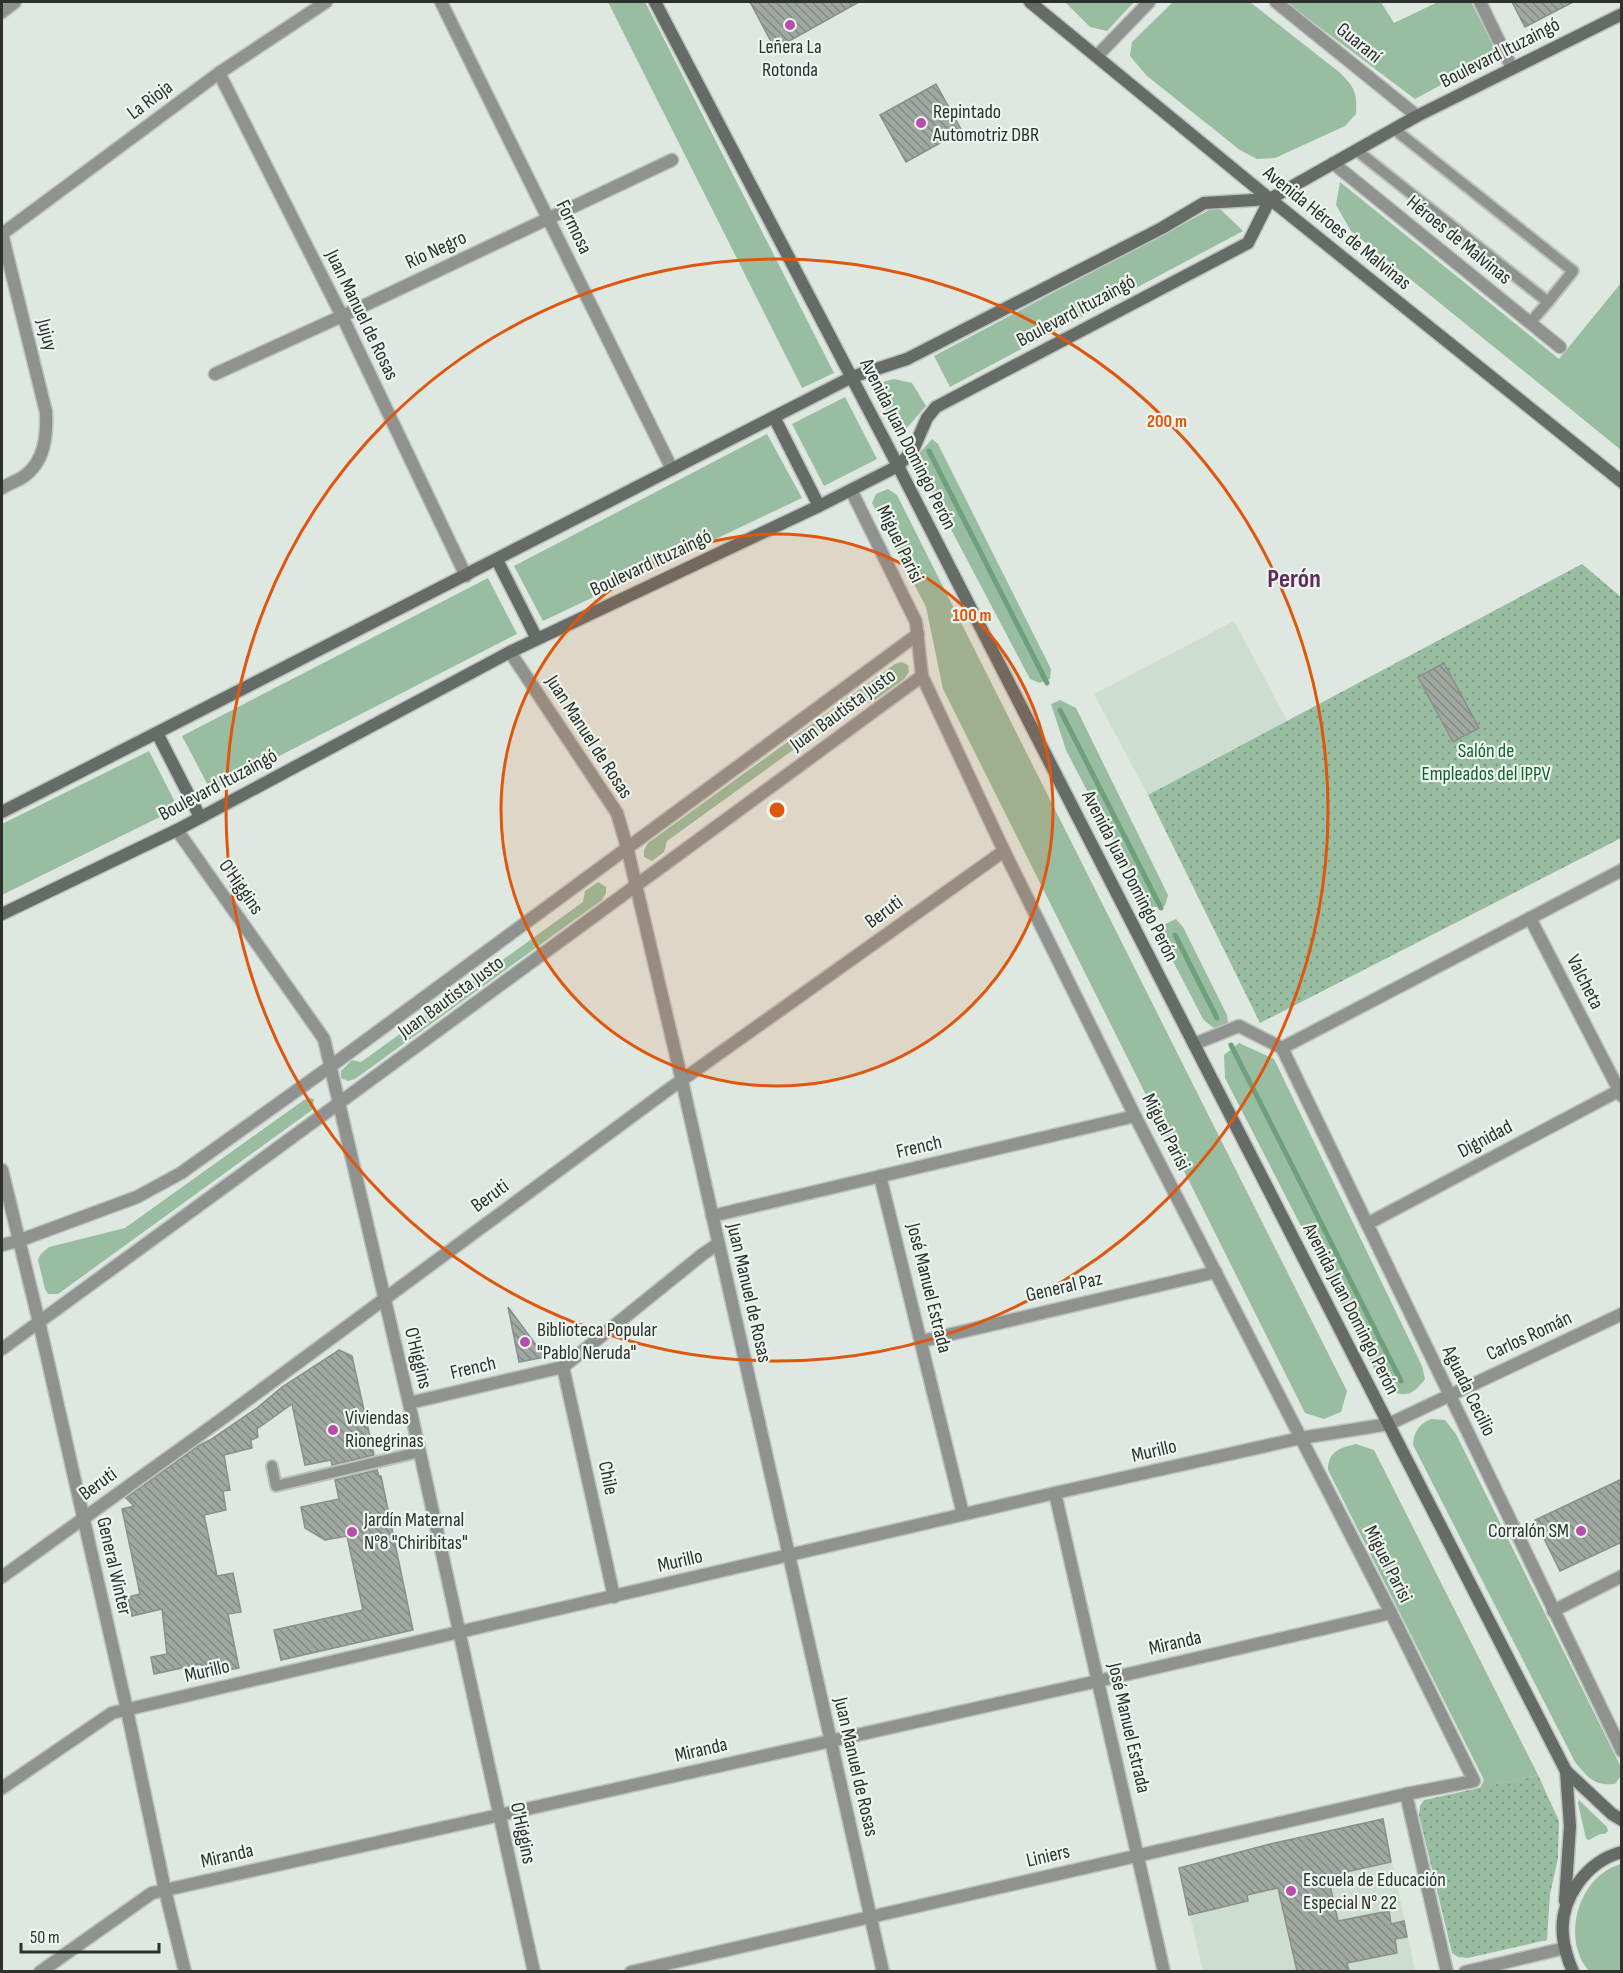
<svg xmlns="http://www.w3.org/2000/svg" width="1623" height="1973" font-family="'Sofia Sans Condensed',sans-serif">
<defs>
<pattern id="park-dots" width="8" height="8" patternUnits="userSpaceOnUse" patternTransform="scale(1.5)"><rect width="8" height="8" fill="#99bda1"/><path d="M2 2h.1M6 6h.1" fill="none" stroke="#7d9a84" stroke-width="1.8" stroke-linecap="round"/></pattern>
<pattern id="building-back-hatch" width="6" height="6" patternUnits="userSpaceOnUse" patternTransform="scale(1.5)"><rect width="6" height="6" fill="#a1a8a2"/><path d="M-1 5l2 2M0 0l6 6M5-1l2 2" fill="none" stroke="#848984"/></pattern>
</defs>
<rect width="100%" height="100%" fill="#dfe7e1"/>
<g fill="#ceddd1">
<path d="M1234,621L1288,722L1148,795L1094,694Z"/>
<path d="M1383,1819L1415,1970L1406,1972L1203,1971L1179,1868Z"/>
</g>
<g fill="#99bda1">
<path d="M608,2H645L834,373L802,388Z"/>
<path d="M1065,2H1134L1107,31L1090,27Z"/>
<path d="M1173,2H1250L1339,72C1355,87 1357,93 1356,114L1345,126L1275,158L1257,159L1240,150L1147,76L1130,56L1132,42Z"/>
<path d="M1286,2H1381L1394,23L1438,2H1471L1498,54L1415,99Z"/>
<path d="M1340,182L1559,359L1621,283V450L1351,231L1336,205Z"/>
<path d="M1217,206L1243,231L950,387L934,356Z"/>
<path d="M894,379L912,383L926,406L905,430L896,431L872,385Z"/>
<path d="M845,397L877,459L824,486L792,424Z"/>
<path d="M767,434L802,498L543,621L514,566Z"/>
<path d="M932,439L938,444L1051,669L1050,679L1040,683L1030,679L916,463V457Z"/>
<path d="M888,489L897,495L1347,1391L1341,1412L1324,1419L1305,1413L943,689L926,607L872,503L876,494Z"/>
<path d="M488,578L517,634L211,791L182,736Z"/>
<path d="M901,662L908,665L909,672L904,679L871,703L861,701L667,841L664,852L652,861L644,857V850L648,843L895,664Z"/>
<path d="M1060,700L1076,708L1168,895L1165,906L1152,907L1143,899L1066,750L1051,704Z"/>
<path d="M149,751L178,808L2,895V824Z"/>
<path d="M598,882L606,887V893L602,900L355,1079L348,1081L341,1078V1071L352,1060L361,1062L583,902L585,891Z"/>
<path d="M1176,919L1183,927L1227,1015L1228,1023L1226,1027C1214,1031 1211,1026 1203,1019L1162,940L1163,925Z"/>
<path d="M1239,1043L1274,1059L1422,1366L1425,1379C1411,1398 1402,1398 1383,1386L1225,1078L1224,1055Z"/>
<path d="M310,1098L314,1099L312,1110L58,1294H48L45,1289L38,1260L40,1255L49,1247L125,1228L304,1100Z"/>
<path d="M1431,1419L1445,1420L1456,1434L1620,1765V1777L1615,1784C1593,1786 1588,1777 1575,1762L1413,1445C1414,1431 1419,1424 1431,1419Z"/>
<path d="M1356,1444L1374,1450L1538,1775L1480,1788L1484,1780L1328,1470C1328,1451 1340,1448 1356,1444Z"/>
<path d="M1579,1800L1607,1827L1608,1831L1605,1834H1600L1589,1840L1586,1839L1578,1803Z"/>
<path d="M1621,1864V1971H1589C1560,1938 1579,1875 1621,1864Z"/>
</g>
<g fill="url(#park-dots)">
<path d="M1582,564L1621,597V838L1260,1023L1148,795Z"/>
<path d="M1538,1775L1559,1821L1558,1858L1550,1894L1547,1940L1468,1958L1458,1957L1452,1953L1419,1815L1420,1806L1424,1800Z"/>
</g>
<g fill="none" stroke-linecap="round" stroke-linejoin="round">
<g stroke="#6ea17b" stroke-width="5">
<path d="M929,451L1047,683"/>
<path d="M1060,710L1161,908"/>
<path d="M1175,935L1217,1018"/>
<path d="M1231,1045L1401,1381"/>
</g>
</g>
<g fill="url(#building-back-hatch)" stroke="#89908a" stroke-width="1.5">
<path d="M750,2H859L775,49Z"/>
<path d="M1512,2H1573L1525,27Z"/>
<path d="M936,84L962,131L906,162L880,115Z"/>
<path d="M1444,663L1479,728L1453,742L1418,677Z"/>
<path d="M508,1307L545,1357L519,1362Z"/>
<path d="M339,1350L352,1356L374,1455L332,1465L331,1460L305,1465L292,1404L257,1429L258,1437L251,1440L252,1448L224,1455L230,1490L223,1491L226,1510L204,1515L217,1576L233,1573L241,1612L228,1614L239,1668L204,1675L201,1664L154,1674L151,1657L167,1654L162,1609L132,1616L128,1597L140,1594L122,1509L134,1506L126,1498L200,1445L210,1440L257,1408L282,1387Z"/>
<path d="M377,1470L379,1476H381L413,1630L281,1660L274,1630L363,1610L347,1536L325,1540L305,1528L301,1507L339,1499L335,1480Z"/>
<path d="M1622,1479V1542L1560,1571L1535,1520Z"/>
<path d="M1383,1819L1391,1862L1328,1876L1338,1921L1389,1911L1391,1924L1404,1921L1407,1937L1395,1939L1397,1953L1347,1963L1349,1971H1297L1278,1888L1247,1895L1248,1901L1189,1915L1179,1868L1270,1844Z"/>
</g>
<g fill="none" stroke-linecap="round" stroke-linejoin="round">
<g stroke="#bbc2bd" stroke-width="14">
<g id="lane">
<path d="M1356,150L1548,302L1573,271L1394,129"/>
<path d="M1530,323L1548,302"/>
<path d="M272,1466L276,1486L419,1452"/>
</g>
</g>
<g stroke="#bbc2bd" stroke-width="15">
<g id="street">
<path d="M441,2L672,469"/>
<path d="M1276,2L1417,116"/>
<path d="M1480,2L1512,68"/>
<path d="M2,12L15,2"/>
<path d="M1097,56L1149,2"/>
<path d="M219,73L342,316L466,576"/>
<path d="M1333,163L1560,347"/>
<path d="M2,234L219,73L326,2"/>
<path d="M2,234L46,412C47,436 45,462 23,477C17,481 8,484 2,488"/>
<path d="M215,374L342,316L672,160"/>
<path d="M510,652L617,813L627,847L682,1081L883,1972"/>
<path d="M177,830L324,1039L409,1403L534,1972"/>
<path d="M1530,918L1622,1096"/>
<path d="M1194,1044L1239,1026L1282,1048L1622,870"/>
<path d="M1282,1048L1622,1751"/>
<path d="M2,1170L39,1322L127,1710L165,1890L185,1972"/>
<path d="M880,1176L963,1514"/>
<path d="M712,1216L1135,1116"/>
<path d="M1367,1224L1622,1089"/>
<path d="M2,1245L18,1241L137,1197L181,1173L331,1066L918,634"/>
<path d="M922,1341L1216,1272"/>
<path d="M2,1349C309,1125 617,902 922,676"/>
<path d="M563,1367L614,1597"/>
<path d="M409,1403L563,1367L703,1254L718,1244"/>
<path d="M1055,1493L1164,1972"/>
<path d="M2,1577L219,1421L665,1092L1004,851"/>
<path d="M1553,1611L1622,1576"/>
<path d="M2,1788L112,1713L1055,1493L1301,1438L1389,1424L1622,1314"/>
<path d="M1406,1794L1447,1972"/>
<path d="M40,1972L152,1893L1098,1681L1391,1613"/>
<path d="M631,1972L1406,1794L1474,1781L1391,1613L1135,1116L1004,851L922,676L916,622L851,490"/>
<path d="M1465,1972L1565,1948"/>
</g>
</g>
<g stroke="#bbc2bd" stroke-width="15">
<g id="secondary">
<path d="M655,2L898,466L1566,1771L1612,1814L1622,1820"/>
<path d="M1030,2L1270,199L1622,482"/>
<path d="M774,417L819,506"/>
<path d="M497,560L537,639"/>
<path d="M157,733L200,817"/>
<path d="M2,812L852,377L907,359L1162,228L1204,203L1270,199L1417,116L1622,14"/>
<path d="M2,914L177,830L510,652L819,506L898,466L913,450L927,418L936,407L1248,243L1270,199"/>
<path d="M1565,1901L1570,1826L1566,1771"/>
<path d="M1573,1972C1568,1960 1564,1949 1563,1936C1559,1900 1586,1861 1622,1852"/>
</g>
</g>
<use href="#lane" stroke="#8f928f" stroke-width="10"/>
<use href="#street" stroke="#8f928f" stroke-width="12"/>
<use href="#secondary" stroke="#666b67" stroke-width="12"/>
</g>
<circle cx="777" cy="810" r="276" fill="#df570e" fill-opacity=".12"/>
<g fill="none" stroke="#df570e" stroke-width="3">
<circle cx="777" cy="810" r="276"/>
<circle cx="777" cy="810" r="551"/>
</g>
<g fill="#b94dad" stroke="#edf5ee" stroke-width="2">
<circle cx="790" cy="25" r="6"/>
<circle cx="921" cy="123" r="6"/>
<circle cx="525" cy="1342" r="6"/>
<circle cx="333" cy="1430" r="6"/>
<circle cx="1581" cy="1531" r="6"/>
<circle cx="352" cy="1532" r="6"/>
<circle cx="1291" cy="1891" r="6"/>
</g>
<g text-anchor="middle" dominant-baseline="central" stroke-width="4.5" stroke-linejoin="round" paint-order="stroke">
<g font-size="20" fill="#2d302d" stroke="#edf5ee">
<text transform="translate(1359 43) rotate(39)">Guaraní</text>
<text transform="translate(1500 53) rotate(-27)">Boulevard Ituzaingó</text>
<text transform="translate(150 100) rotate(-37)">La Rioja</text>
<text transform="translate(574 227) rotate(64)">Formosa</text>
<text transform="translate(1337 228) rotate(39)">Avenida Héroes de Malvinas</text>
<text transform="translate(1459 240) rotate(39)">Héroes de Malvinas</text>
<text transform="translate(436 250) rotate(-25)">Río Negro</text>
<text transform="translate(1076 311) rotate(-28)">Boulevard Ituzaingó</text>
<text transform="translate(362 315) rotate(64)">Juan Manuel de Rosas</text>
<text transform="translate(47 335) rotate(76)">Jujuy</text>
<text transform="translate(908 444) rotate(63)">Avenida Juan Domingo Perón</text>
<text transform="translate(900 544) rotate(64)">Miguel Parisi</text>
<text transform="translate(651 563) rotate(-25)">Boulevard Ituzaingó</text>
<text transform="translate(843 710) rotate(-36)">Juan Bautista Justo</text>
<text transform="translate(589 737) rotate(57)">Juan Manuel de Rosas</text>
<text transform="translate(218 785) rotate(-28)">Boulevard Ituzaingó</text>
<text transform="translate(1130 876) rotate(63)">Avenida Juan Domingo Perón</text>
<text transform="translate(241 887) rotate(55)">O'Higgins</text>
<text transform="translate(884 912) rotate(-36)">Beruti</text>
<text transform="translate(1585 982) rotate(63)">Valcheta</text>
<text transform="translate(451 997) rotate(-36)">Juan Bautista Justo</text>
<text transform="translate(1166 1132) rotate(63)">Miguel Parisi</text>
<text transform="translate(1485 1139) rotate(-28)">Dignidad</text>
<text transform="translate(919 1147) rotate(-13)">French</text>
<text transform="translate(490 1196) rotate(-36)">Beruti</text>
<text transform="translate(1064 1287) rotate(-13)">General Paz</text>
<text transform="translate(929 1288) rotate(76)">José Manuel Estrada</text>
<text transform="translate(749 1293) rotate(77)">Juan Manuel de Rosas</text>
<text transform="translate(1351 1309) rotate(63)">Avenida Juan Domingo Perón</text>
<text transform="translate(1529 1336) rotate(-25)">Carlos Román</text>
<text transform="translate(418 1358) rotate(76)">O'Higgins</text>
<text transform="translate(473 1368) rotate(-13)">French</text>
<text transform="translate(1469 1391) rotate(64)">Aguada Cecilio</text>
<text transform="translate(1154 1451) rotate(-13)">Murillo</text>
<text transform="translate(608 1478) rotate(78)">Chile</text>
<text transform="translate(98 1484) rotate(-36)">Beruti</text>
<text transform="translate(680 1561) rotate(-13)">Murillo</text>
<text transform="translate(1388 1564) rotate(63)">Miguel Parisi</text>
<text transform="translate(114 1566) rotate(77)">General Winter</text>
<text transform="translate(1175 1643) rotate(-13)">Miranda</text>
<text transform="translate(207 1671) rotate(-13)">Murillo</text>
<text transform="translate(1129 1728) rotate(77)">José Manuel Estrada</text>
<text transform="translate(701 1750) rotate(-13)">Miranda</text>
<text transform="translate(856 1767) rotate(77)">Juan Manuel de Rosas</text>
<text transform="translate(523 1833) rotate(78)">O'Higgins</text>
<text transform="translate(227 1856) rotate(-13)">Miranda</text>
<text transform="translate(1048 1856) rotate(-13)">Liniers</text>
</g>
<g font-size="20" fill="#2d302d" stroke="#edf5ee" text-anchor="start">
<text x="790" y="47" text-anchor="middle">Leñera La<tspan x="790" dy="23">Rotonda</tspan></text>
<text x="933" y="112">Repintado<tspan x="933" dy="23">Automotriz DBR</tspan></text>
<text x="537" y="1330">Biblioteca Popular<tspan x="537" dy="23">"Pablo Neruda"</tspan></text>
<text x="345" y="1418">Viviendas<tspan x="345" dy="23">Rionegrinas</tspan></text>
<text x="364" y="1520">Jardín Maternal<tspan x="364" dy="23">N°8 "Chiribitas"</tspan></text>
<text x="1569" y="1531" text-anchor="end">Corralón SM</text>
<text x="1303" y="1880">Escuela de Educación<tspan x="1303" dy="23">Especial N° 22</tspan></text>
</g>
<g font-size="20" fill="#0e6332" stroke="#edf5ee">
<text x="1486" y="751">Salón de<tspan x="1486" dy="23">Empleados del IPPV</tspan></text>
</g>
<g font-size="26" font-weight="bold" fill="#612c5b" stroke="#edf5ee">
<text x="1294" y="579">Perón</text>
</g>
</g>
<circle cx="777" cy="810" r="9" fill="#df570e" stroke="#edf5ee" stroke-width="3"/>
<g font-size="18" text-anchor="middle" font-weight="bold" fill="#df570e" stroke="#edf5ee" stroke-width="4.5" stroke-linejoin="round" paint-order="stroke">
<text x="1167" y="427">200 m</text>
<text x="972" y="621">100 m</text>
</g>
<rect width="1623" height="1973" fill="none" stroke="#2d302d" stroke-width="6"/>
<path d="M21 1943v9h138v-9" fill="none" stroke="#2d302d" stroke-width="3"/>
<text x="30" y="1943" font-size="18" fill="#2d302d" stroke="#edf5ee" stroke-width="4.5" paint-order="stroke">50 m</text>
</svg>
